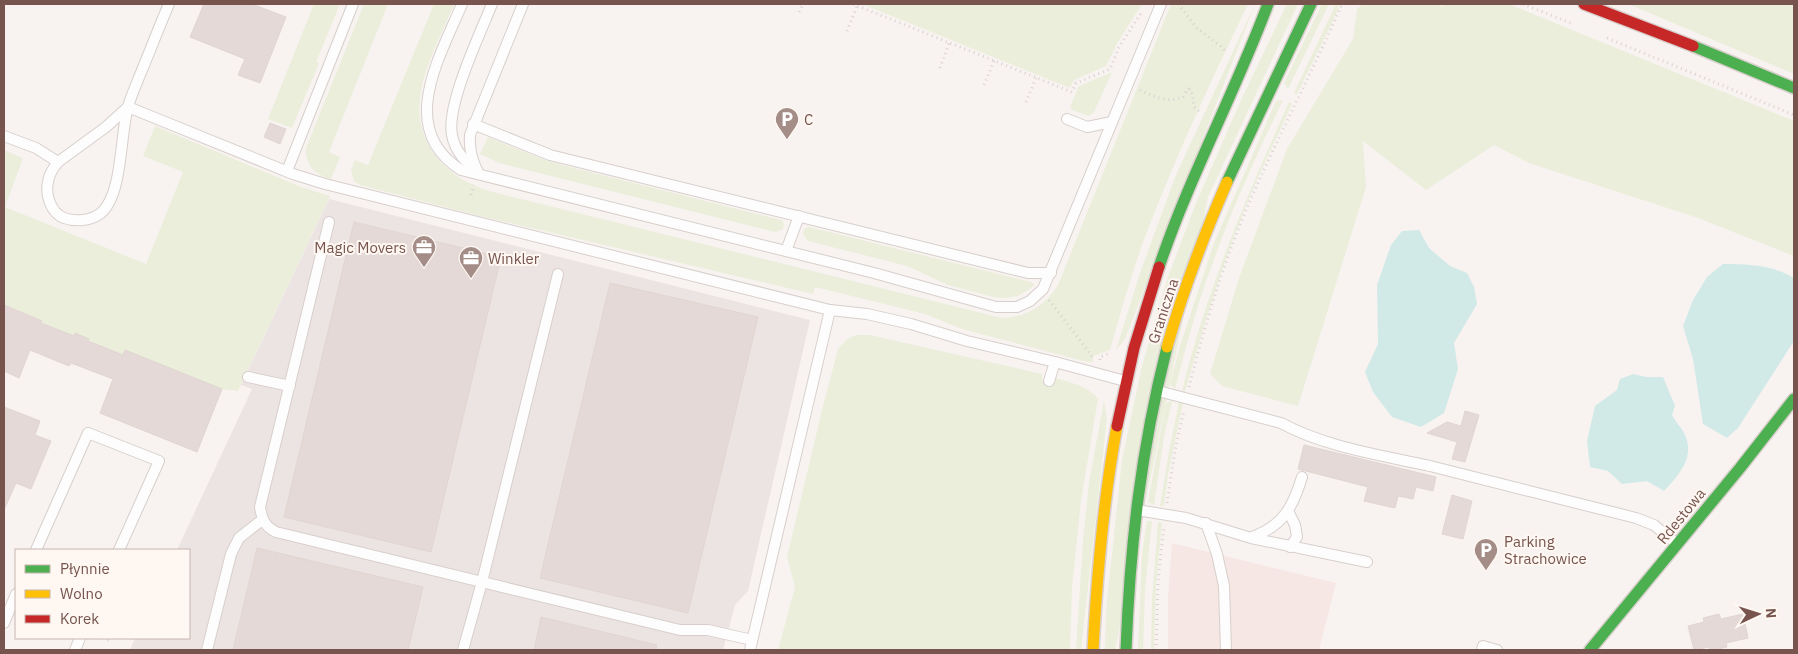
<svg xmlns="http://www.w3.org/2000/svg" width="1798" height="654" font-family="'IBM Plex Sans',sans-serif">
<rect width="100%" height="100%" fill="#f8f3f0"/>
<path fill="#f7e7e4" d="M1172,543L1336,583L1319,650H1168V597Z"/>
<path fill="#ece4e2" d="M329,199L810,320L748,591L735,605L723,650H130L135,638H189V550H177L252,389L241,385Z"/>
<g fill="#eaeedb">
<path d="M314,4H340L316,62L319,63L292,128L268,119Z"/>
<path d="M364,4H388L329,152L340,157L331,179C315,175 305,165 306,148Z"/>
<path d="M434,4H454C443,31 423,69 420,98C415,145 446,178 489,191L1002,318C1027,317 1045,306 1058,285L1171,4L1178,6L1179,4H1248C1210,83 1173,162 1142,245C1130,279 1120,315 1110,350L1093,356V362H1087L962,329L925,314L815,287L813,294L480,216L360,185L354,181L351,170L355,160L368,165Z"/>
<path d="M862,4H1142L1118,42L1106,66L1074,80L1070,88Z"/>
<path d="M1255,4L1125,339L1116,350L1140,273L1176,175Z"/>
<path d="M1287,4H1298L1208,197L1115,650H1105L1106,610L1122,460L1142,366L1168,277L1196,203L1242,98Z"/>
<path d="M1322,4H1329L1288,89L1284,83Z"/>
<path d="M1336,4L1339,8L1297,94L1294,93Z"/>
<path d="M1363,4H1439L1442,7L1444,4H1509L1794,121V256L1698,218L1529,163L1494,145L1426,190L1363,141L1366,187L1298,406L1222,386L1210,374L1239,278L1287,149L1353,39L1357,9Z"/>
<path d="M1628,4H1794V74Z"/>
<path d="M1112,72L1094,112L1089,116L1072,110L1070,107L1079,86Z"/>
<path d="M1283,100C1257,154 1232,208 1212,265C1197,305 1186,347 1175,389L1170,384L1180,346L1214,243L1276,101Z"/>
<path d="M1289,102L1292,104C1276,140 1258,175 1244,211C1220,271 1202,331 1185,392L1182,391C1206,291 1247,196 1289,102Z"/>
<path d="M155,126L301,187L330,196L238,391L222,389L125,351L123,355L88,341L89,339L75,333L74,336L41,323V321L4,305V150L23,158L5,207L146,264L183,172L143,156Z"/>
<path d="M488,137L539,158L562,165L781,220C785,223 784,226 782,230L775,232L499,163L480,154Z"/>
<path d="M809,227L1031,282L1034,284V286L1018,296L1005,298L993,297L948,285L907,266L808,241L803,234L804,229Z"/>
<path d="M856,335H870L1042,374V379L1054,382L1056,378C1071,383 1089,386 1098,399L1081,501L1072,587L1070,650H778L795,587L787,557L823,406L838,349L847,339Z"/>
<path d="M1104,401L1107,418L1081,650H1076L1083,540L1089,483Z"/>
<path d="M1172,401L1164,437L1154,505L1148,502L1166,403Z"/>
<path d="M1179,402L1183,403L1168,474L1164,506H1160L1170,446Z"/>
<path d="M1147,521H1152L1145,590L1143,650H1138L1142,554Z"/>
<path d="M1158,522L1162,523L1156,585L1154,650H1151L1152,599Z"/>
</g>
<g fill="#d1eae8">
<path d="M1419,230L1429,248L1450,266L1467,273L1474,287L1477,304L1454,343L1458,369L1444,413L1421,427L1392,417L1373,392L1365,372L1378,344L1377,285L1391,245L1402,231Z"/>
<path d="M1723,264C1749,264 1772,265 1794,278V341L1738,428L1727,438L1703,424L1693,359L1683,326L1693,300L1707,277Z"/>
<path d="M1633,374L1647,377H1663L1675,406L1672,415C1675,421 1679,425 1683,431C1697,455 1680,474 1664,491L1647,481L1622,484L1608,471L1590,467L1587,441L1595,406L1617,390L1620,379Z"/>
</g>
<g fill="#e5d9d7" stroke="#e1d5d2">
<path d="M204,4H252L286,17L260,83L238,75L245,59L190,37Z"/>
<path d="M270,123L286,129L280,144L264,137Z"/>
<path d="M354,222L501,257L431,552L284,517Z"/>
<path d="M610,283L758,317L688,613L540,578Z"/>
<path d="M4,305L42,321L41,323L74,336L75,333L89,339L88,341L123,355L125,350L222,389L197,452L100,413L113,379L71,363L69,366L30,350L19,378L4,371Z"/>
<path d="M4,407L40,421L35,435L51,441L31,489L16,483L4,510Z"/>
<path d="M1465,411L1479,415L1465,462L1452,459L1457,442L1427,433L1447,422L1461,426Z"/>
<path d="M1304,445L1436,477L1433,491L1416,487L1413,499L1398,496L1395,508L1364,501L1368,487L1298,469Z"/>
<path d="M1452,495L1472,501L1463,539L1442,534Z"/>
<path d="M257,548L423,587L408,650H233Z"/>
<path d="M1719,614L1721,619L1743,614L1748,638L1726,643L1727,647L1713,650H1710L1709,647L1694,650L1688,626L1704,622L1703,618Z"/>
<path d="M541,617L657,645L656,650H534Z"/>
</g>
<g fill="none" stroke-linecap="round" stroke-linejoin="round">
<g stroke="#d7cfcc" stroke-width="12">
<g id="lane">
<path d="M462,4C440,57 396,129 461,170L874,273L996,307H1017L1030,301L1043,289L1161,4"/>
<path d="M128,107L293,174L325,184L830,310L867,314L911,324L967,341L1055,362L1125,381"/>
<path d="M128,107L106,127L58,162C53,168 49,175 48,182C45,195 51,213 64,218C75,222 91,221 101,213C123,194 120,134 128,107C131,96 136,85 140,75C150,51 159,27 169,4"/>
<path d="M1067,119L1087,127L1112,122"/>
<path d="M473,124L550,155L1028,273H1051"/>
<path d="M4,136L36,148L58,162"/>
<path d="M477,170C471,158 469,148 470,135L523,4"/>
<path d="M287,171L353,4"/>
<path d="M478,172C466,162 455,152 452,135C446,105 480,34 492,4"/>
<path d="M329,222L260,507C262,519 264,526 276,532L680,630H708L752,640"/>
<path d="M786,251L799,216"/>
<path d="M248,377L290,386"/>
<path d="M1049,381L1055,362"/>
<path d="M1158,391L1281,423C1325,447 1381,455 1430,466C1499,483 1567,501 1636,518L1654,525L1677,544"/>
<path d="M1137,510L1186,518L1251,538L1367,562"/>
<path d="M1288,511L1295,525L1297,537L1290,547"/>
<path d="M1206,523L1217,554L1224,586L1226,650"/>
<path d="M1252,537C1283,526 1293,507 1302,477"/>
<path d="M36,550L88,433L159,461L119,550"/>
<path d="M4,623L16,594"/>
<path d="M75,650L80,638"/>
<path d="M207,650L231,554L239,538L262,520"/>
<path d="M463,650L482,582L558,274"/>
<path d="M750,650L830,310"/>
<path d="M1482,650L1483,646L1497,650"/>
</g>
</g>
<g stroke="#d9d0cd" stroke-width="14">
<g id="fast">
<path d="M1693,46L1794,88"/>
<path d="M1227,182L1311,4"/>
<path d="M1159,267C1189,177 1235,93 1268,4"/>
<path d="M1126,650C1130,544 1141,450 1167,347"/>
<path d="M1590,650L1740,468L1794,399"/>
</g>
</g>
<g stroke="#d9d0cd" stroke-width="14">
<g id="slow">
<path d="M1167,347C1183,290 1204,235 1227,182"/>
<path d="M1093,650C1097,575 1103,500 1117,426"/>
</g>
</g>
<g stroke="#d9d0cd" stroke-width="14">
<g id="jam">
<path d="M1584,4L1693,46"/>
<path d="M1117,426L1134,348L1159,267"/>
</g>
</g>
<g stroke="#dad1d0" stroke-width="3" stroke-dasharray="1 4" stroke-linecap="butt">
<path d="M853,4L1072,92L1076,83L1110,69L1119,47L1141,13"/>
<path d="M1178,4L1197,28L1223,48L1226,53"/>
<path d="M1523,4L1573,24"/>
<path d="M799,12L803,4"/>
<path d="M847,31L857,6"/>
<path d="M1607,38L1794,115"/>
<path d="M940,68L949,43"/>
<path d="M984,85L994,61"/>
<path d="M1140,90C1154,97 1168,103 1183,97L1187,90L1189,89L1193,95L1194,107L1200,112"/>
<path d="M1026,102L1036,78"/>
<path d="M471,195L474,185"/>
<path d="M1049,300L1092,356L1095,357"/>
<path d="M1100,360V357L1110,353"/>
<path d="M1189,387C1204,327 1222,268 1246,210C1276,140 1312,73 1342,4"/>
<path d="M1167,503L1175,450L1184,410"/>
<path d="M103,638L111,641"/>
<path d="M1156,650L1158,581L1164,526"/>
</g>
<use href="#lane" stroke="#fefdfd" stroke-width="10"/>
<use href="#fast" stroke="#4caf50" stroke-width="11"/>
<use href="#slow" stroke="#ffc107" stroke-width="11"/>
<use href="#jam" stroke="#c62828" stroke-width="11"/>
</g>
<defs>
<g id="parking-pin" transform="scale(1.25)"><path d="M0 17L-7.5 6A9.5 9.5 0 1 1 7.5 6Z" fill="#a48c87" stroke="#fef7f2"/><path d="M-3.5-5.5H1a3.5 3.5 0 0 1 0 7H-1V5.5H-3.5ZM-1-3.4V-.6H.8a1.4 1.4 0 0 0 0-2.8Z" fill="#fff"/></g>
<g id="office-pin" transform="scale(1.25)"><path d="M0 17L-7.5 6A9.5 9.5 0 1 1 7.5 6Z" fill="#a48c87" stroke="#fef7f2"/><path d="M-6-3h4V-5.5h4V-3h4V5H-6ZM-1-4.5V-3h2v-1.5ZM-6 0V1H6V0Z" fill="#fff"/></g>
</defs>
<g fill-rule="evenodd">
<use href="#parking-pin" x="787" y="119"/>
<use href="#office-pin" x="424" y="247"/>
<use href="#office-pin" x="471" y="258"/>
<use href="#parking-pin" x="1486" y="550"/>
</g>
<g text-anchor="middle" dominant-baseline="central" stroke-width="4" stroke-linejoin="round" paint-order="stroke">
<g font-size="15" fill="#77544e" stroke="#fef7f2" text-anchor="start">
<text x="804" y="119">C</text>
<text x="406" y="247" text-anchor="end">Magic Movers</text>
<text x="488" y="258">Winkler</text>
<text x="1504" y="541">Parking<tspan x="1504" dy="17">Strachowice</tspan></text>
</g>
<g font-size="15" fill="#77544e" stroke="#fef7f2">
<text transform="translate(1163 311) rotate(-72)">Graniczna</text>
<text transform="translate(1681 516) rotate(-51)">Rdestowa</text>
</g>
</g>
<rect width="1798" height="654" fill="none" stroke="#77544e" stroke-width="10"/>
<rect x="15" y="549" width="175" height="90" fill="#fef7f2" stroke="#c8b6b0"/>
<rect x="25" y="565" width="25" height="8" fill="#4caf50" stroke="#c8b6b0"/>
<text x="60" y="574" font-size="15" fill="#77544e">Płynnie</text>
<rect x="25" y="590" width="25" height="8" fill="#ffc107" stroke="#c8b6b0"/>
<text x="60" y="599" font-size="15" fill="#77544e">Wolno</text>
<rect x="25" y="615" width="25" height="8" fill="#c62828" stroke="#c8b6b0"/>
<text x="60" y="624" font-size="15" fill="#77544e">Korek</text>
<g transform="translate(1758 614) rotate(86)" stroke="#fef7f2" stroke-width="4" paint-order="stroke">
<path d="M0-4L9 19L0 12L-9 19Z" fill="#77544e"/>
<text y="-8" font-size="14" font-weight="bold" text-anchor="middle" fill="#77544e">N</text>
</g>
</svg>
